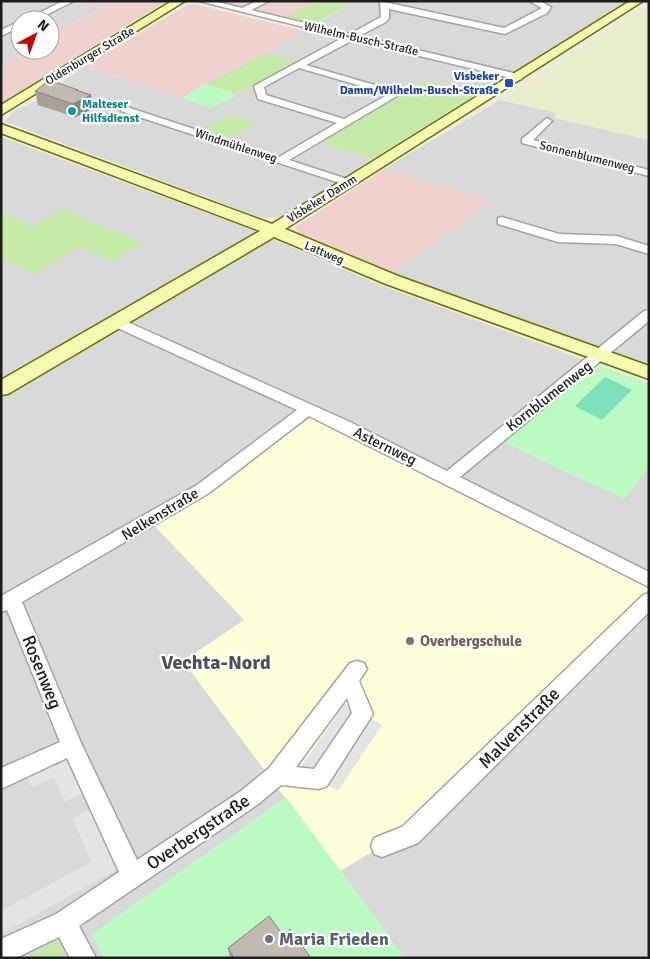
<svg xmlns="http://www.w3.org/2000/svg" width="650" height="959" font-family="Signika,sans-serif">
<rect width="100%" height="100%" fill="#eeeae1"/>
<g fill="#dad9d9">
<path d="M1,1H77L75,2L104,8L50,35V20H20V50H34L1,67Z"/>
<path d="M345,1H631L477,94L427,80L320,141L372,159L282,216L266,218L257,216L6,122L11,113L40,99L83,67L182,98L210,80L266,53L344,8Z"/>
<path d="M500,100L557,113L555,118L649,140V365L394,273L492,200L384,169Z"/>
<path d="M1,137L242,226L380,285L649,384V958H1Z"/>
</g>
<g fill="#efd2d0">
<path d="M77,1H167L1,103V67L34,50H50V35L103,9L74,3Z"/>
<path d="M214,1H319L286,18Z"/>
<path d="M187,5H198L304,31L266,53L210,80L182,98L83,67Z"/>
<path d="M384,169L493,200L394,273L303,236L294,228Z"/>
</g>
<path fill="#feffd9" d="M308,409L649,580V600L382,846L340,871L183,661L244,620L150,521Z"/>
<path fill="#eaedcc" d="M649,5V140L555,118L557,113L500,100Z"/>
<g fill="#c5e9a6">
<path d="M319,1H345V7L313,25L285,17Z"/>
<path d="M266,53L297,62L242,92H232L206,84Z"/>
<path d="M427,80L477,94L372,159L319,141Z"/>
<path d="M231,115L258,123L226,139L198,130Z"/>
<path d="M62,209L143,243L113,261L79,247L34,274L1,259V212L33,226Z"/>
<path d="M57,940L66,958H25Z"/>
</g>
<g fill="#bcfac3">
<path d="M206,84L232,92L235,96L211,108L182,98Z"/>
<path d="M599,365L649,384V467L624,499L501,441L595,366Z"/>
<path d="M286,797L405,958H104L92,934Z"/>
</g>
<path fill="#7ddfbc" d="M605,377L632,390L602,420L575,406Z"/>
<g fill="#e4e4e4">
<path d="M345,704L382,725L338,791L300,768Z"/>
<path d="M66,755L83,793L65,802L54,777L32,788L26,775Z"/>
<path d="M90,809L118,869L1,934V911L91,862L73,819Z"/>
</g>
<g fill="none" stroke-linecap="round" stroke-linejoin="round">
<g stroke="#a3a3a3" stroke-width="3">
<g id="street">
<path d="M63,1H74L36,20H25Z"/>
<path d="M199,1H214L242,8L257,1H269L251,10L350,34L381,17L380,1L504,28L542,8L529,1H540L551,7L547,13L505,34L389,9V18L386,22L359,36L522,75V79L519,80L353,40L306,65L402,93L289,160L353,181V185L349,186L121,111V107H127L279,157L337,123L258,99L254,86L344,37ZM299,68L389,94L344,119L266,95L264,87Z"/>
<path d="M20,21V27L1,36V30Z"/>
<path d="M547,118L552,121L533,140L649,170V176L522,143V139Z"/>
<path d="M502,217L559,234L617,236L649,246V254L616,244L558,242L498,224V218Z"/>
<path d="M649,310V321L460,477L649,572V587L309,416L209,493L22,602L81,743L137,860L241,791L269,768L350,663L357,661L364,663L367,669L359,681L373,714L327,786L319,789L281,785L257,805L79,926L96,958H70L59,937L16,958H1V939L56,914L119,872L67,758L1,789V768L60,742L7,610L1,612V596L197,485L297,410L111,325L109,322L111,319H121L350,422L447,471L644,311ZM347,698L352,713L314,769L296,767Z"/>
<path d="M649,593V612L418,843L382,857L374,854L371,846L374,838L402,827L643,595Z"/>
</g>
</g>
<g stroke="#647303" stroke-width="3">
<g id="secondary">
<path d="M172,1H185L1,115V105Z"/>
<path d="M630,1H643L285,229L398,276L649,366V379L386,284L274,237L8,394L1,395V380L260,231L1,133V124L272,224Z"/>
</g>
</g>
<use href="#street" fill="#fff" fill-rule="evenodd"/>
<use href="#secondary" fill="#f5fab3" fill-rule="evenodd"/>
</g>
<g fill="#a79f98">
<path d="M78,90V91L91,95L93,109L75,117L38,105L35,91Z"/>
<path d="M283,935L311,958H230L228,948Z"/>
</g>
<path fill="#88827c" d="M76,90H78L80,101L91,95L93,109L75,117L73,104Z"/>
<g fill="#c2b9b1" stroke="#88827c">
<path d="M50,80L78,90H76L91,95L73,104L35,91Z"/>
<path d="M269,916L283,935L290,929L311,958H234L228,948Z"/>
</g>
<rect fill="#1a4fb4" stroke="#fff" stroke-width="2" x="504" y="78" width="10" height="10" rx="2.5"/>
<circle fill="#0f9aa8" stroke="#fff" stroke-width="2" cx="72" cy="111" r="5"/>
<circle fill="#8d6e63" stroke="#fff" stroke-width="2" cx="410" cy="641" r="5"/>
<circle fill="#6b7280" stroke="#fff" stroke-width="2" cx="269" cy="939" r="5"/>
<g text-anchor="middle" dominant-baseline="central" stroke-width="4.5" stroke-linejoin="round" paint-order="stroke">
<g font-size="12" fill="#1c1c1c" stroke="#fff">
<text transform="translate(361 39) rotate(13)">Wilhelm-Busch-Straße</text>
<text transform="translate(90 56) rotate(-31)">Oldenburger Straße</text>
<text transform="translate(236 146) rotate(18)">Windmühlenweg</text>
<text transform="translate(587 157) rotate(14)">Sonnenblumenweg</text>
<text transform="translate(322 199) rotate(-32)">Visbeker Damm</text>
<text transform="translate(324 253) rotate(23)">Lattweg</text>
</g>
<g font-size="12" font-weight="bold" fill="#164399" stroke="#fff" text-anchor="end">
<text x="499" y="76">Visbeker<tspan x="499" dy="14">Damm/Wilhelm-Busch-Straße</tspan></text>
</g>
<g font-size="12" font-weight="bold" fill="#0d838f" stroke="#fff" text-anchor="start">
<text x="82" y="104">Malteser<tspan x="82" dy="14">Hilfsdienst</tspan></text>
</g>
<g font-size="15" fill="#1c1c1c" stroke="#fff">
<text transform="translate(549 396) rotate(-38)">Kornblumenweg</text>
<text transform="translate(385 446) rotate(26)">Asternweg</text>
<text transform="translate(160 514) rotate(-31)">Nelkenstraße</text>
</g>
<g font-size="15" font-weight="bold" fill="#785e54" stroke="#fff" text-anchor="start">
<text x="420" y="641">Overbergschule</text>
</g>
<g font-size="18" fill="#1c1c1c" stroke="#fff">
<text transform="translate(42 672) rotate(68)">Rosenweg</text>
<text transform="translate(519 728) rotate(-45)">Malvenstraße</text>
<text transform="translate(198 832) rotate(-34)">Overbergstraße</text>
</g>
<g font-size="18" font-weight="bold" fill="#5b616d" stroke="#fff" text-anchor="start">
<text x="279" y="939">Maria Frieden</text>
</g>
<g font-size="20" font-weight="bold" fill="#4f4f4f" stroke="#fff">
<text x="216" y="662">Vechta-Nord</text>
</g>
</g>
<rect width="650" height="959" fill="none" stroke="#1c1c1c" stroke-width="5"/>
<g transform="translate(35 35) rotate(41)"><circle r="24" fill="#ffffff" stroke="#a4a4a4"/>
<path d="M0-4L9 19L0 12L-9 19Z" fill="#c80500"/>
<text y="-8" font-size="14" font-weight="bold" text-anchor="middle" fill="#1c1c1c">N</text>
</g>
</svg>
